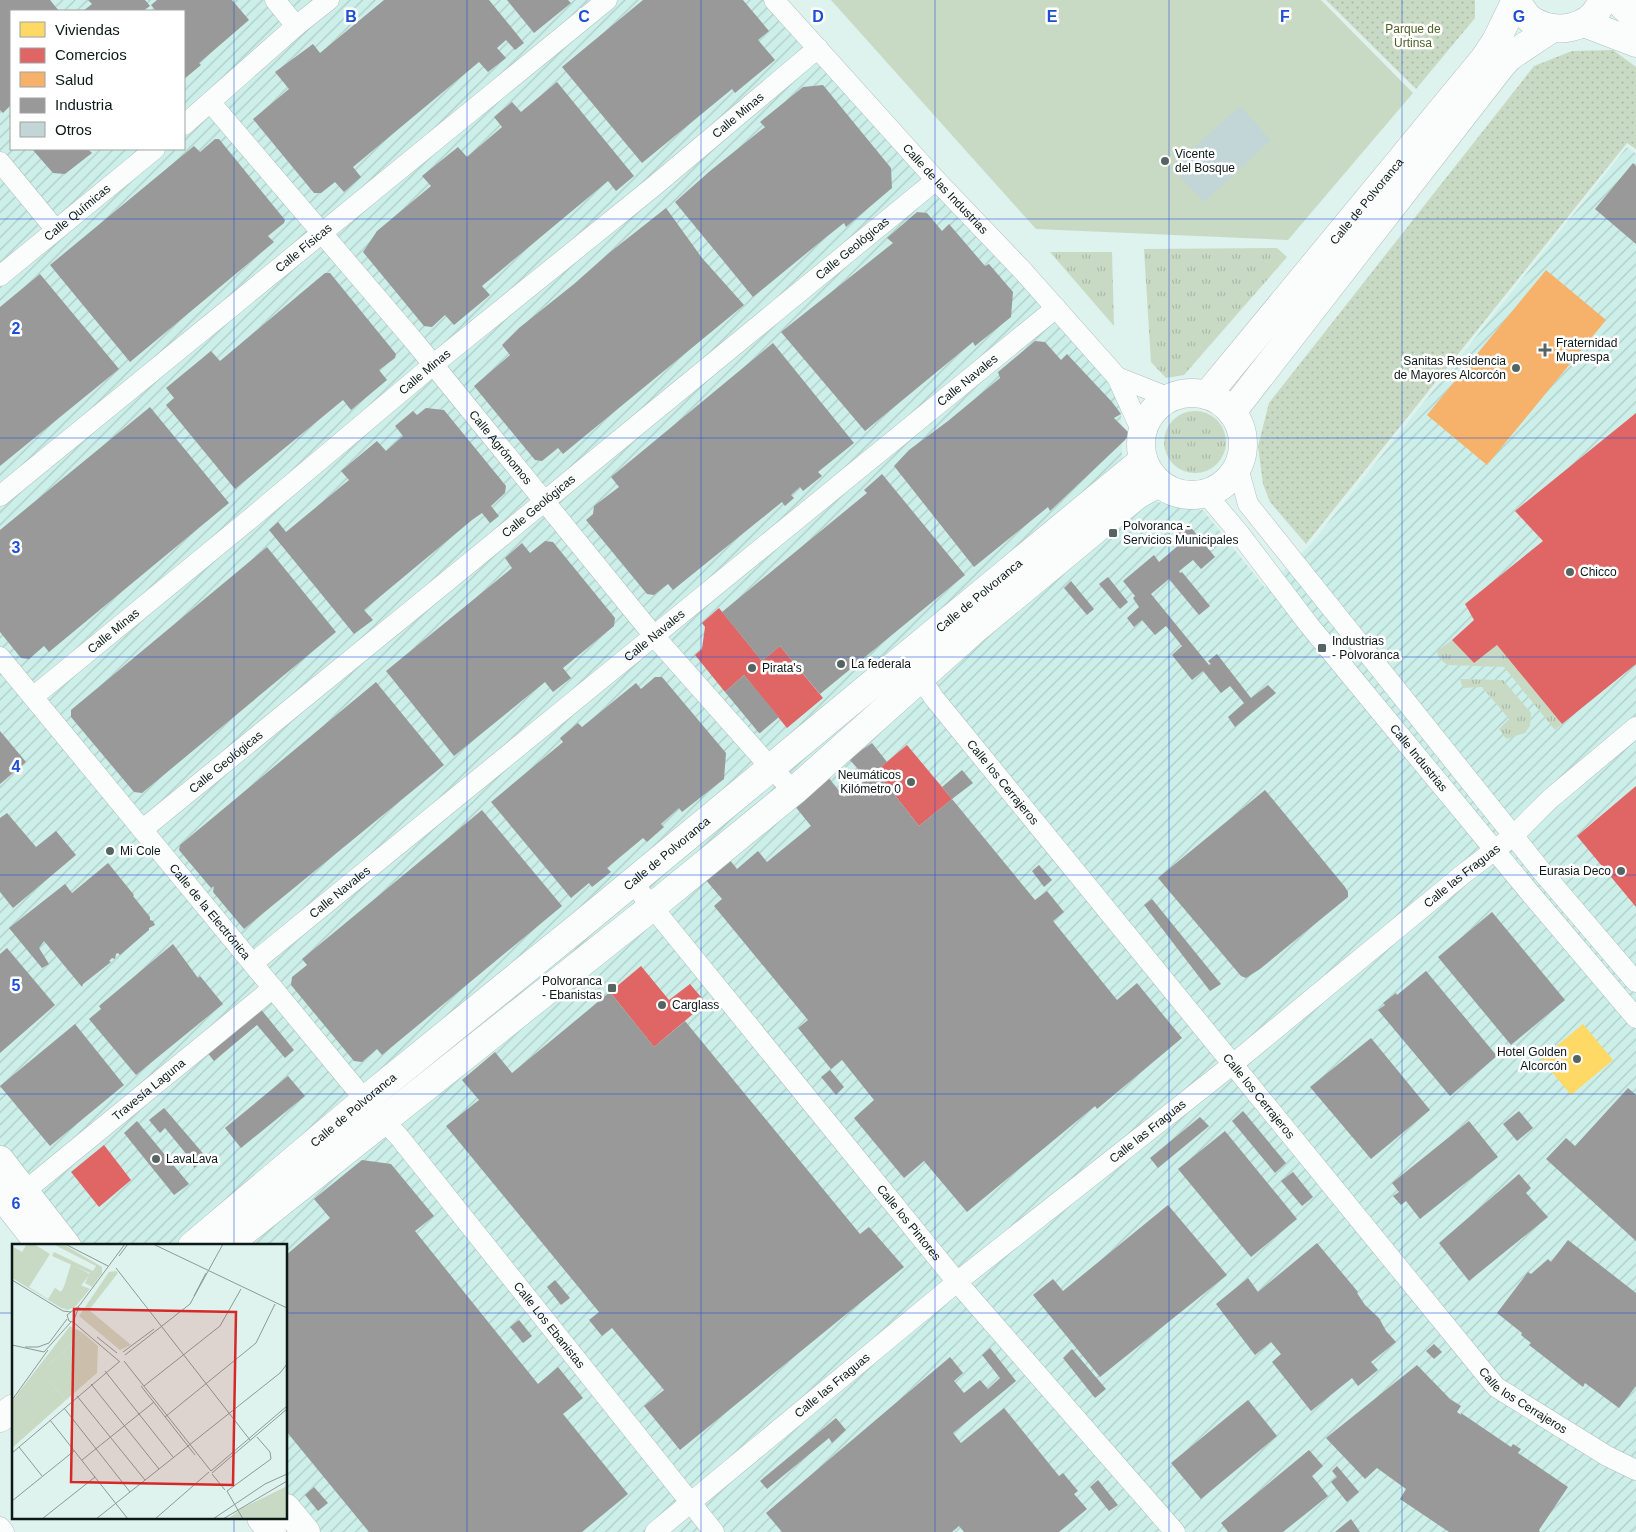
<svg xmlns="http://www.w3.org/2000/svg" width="1636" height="1532" font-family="Arial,sans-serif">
<defs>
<pattern id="industrial-furrows" width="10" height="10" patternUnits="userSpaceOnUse" patternTransform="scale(1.25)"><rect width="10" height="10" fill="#cdefe9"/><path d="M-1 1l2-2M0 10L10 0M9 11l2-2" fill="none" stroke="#afccc7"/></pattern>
<pattern id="grass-tufts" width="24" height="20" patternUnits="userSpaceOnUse" patternTransform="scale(1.25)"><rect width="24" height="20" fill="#c9dac4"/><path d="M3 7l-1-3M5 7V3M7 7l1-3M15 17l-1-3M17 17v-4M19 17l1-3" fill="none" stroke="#abbaa8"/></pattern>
<pattern id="park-dots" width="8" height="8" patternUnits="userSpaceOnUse" patternTransform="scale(1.25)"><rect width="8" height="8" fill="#c9dac4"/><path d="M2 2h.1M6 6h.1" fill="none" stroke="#abbaa8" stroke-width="1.8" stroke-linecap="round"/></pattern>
</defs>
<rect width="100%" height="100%" fill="#def2ee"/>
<path fill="url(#industrial-furrows)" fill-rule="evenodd" d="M0,0H770L1122,389L1121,414L1122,457L1157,502L1203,510L1265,588L1311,544L1627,147L1636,154V1532H317L286,1496V1246H69L0,1166ZM11,11H184V149H11Z"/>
<g fill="url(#grass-tufts)">
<path d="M1277,248L1287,257L1184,375L1166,378L1151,362L1144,249Z"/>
<path d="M1050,252H1112L1114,326Z"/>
<circle cx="1195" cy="442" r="31"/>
<path d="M1452,640L1474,663L1497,645L1562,724L1555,730L1504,667L1447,665L1438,657L1437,651Z"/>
<path d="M1460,679L1503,680L1531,713L1530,726L1525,733L1506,739L1499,729L1509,719L1482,687L1463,688Z"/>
</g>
<g fill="url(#park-dots)">
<path d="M1326,0H1475V18L1416,89Z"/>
<path d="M1613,50L1636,67V149L1627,143L1306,544L1270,502L1263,484L1258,446L1269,403L1534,66L1572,51Z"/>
</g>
<path fill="#c9dac4" d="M831,0H1321L1413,93L1288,240L1036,229Z"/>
<path fill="#ffd966" d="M1583,1024L1613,1060L1571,1095L1541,1059Z"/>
<g fill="#e06666">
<path d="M1636,413V664L1562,724L1497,645L1474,663L1452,640L1474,620L1465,604L1543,541L1515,511Z"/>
<path d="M719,608L762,661L780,646L823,698L787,728L744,675L725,692L695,655L702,649L705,627L702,623Z"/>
<path d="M907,745L952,799L919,826L876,771Z"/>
<path d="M1636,786V907L1577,836Z"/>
<path d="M641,966L669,1000L690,984L706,1003L654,1047L610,992Z"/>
<path d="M104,1145L131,1180L99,1207L71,1172Z"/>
</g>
<path fill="#f6b26b" d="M1546,270L1606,320L1487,465L1427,415Z"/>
<g fill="#999">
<path d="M0,0H50L59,11H11V105L3,113L0,110Z"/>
<path d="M88,0H145L150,6L143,11H83L92,4Z"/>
<path d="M157,0H232L249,20L199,63L201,65L184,79V11H156L151,5Z"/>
<path d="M384,0H489L524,43L515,50L506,40L497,48L506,58L488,72L479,62L353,167L361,177L344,192L335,182L321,193H314L253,119L289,89L275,72L313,44L320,53Z"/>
<path d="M507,0H568L571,3L534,33Z"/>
<path d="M643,0H743L769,31L758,40L775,60L735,93L732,89L642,163L562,67Z"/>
<path d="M557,82L634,176L616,191L608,181L482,286L490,295L454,325L445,315L432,327L424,326L363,252L377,231L431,186L422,176L458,147L467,157L502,127L494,117L512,102L521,112Z"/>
<path d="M823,85L891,168L892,188L846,227L844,223L825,238L753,297L675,202L710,171L765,127L760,122L803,87Z"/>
<path d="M215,139H219L285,220L284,223L268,236L274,242L130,362L50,265L194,146L200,152Z"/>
<path d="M32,149H88L92,153L65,174L53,173Z"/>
<path d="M1633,163L1636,166V244L1595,209Z"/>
<path d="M666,208L702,258L744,305L563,454L558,448L542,461L535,460L474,386L510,355L502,345L519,328L574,284L609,253Z"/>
<path d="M917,212L927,213L942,231L949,224L985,266L989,264L1013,292L1011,317L975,346L973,342L865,431L781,332L893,243L887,238Z"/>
<path d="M325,273H330L396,354L395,358L379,370L387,380L351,410L343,400L235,489L166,405L174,398L166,388L211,351L220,361Z"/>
<path d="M40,274L119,369L0,466V307Z"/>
<path d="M1035,341L1045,342L1061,360L1067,354L1112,402L1121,414L1114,418L1130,434L1124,441L1050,511L1048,507L974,567L894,466L909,450L948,421L1000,378L998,372Z"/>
<path d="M773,343L854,443L818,472L822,476L803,491L800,487L791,495L794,498L785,506L782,502L673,590L668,584L654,595L647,594L586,520L593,514L594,506L619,487L611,477Z"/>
<path d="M150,407L229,503L49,652L44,646L29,659L21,658L0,632V530Z"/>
<path d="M426,408L444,410L506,486L505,493L491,506L499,516L490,523L482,513L472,520L364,610L373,620L354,634L269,530L278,522L286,532L349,480L341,471L377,441L386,451L403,436L395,426L413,411L417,415Z"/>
<path d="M882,474L965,575L820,694L780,646L762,661L722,612L867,493L864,490Z"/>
<path d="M1188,524L1215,557L1201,569L1193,560L1179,571L1180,573L1182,572L1210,606L1199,615L1169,579L1151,594L1209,665L1211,664L1208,661L1217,654L1251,698L1268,685L1276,693L1235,727L1228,717L1244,703L1230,686L1221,693L1203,671L1192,680L1172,655L1182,646L1166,626L1155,635L1142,620L1134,627L1127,618L1139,607L1133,598L1135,596L1123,581L1154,555L1159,562L1180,544L1174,536Z"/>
<path d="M545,541L553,542L615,618L614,626L563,668L571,678L553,692L545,682L454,756L386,671L512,568L505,558L522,543L530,553Z"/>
<path d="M267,547L336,632L142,793L134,792L71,717V710Z"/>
<path d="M1108,577L1128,602L1120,609L1099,584Z"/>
<path d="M1071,581L1094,609L1087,615L1064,588Z"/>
<path d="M744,675L779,717L760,733H759L725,692Z"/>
<path d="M655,677H662L726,753L724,779L682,812L679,808L661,824L664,827L647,842L643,838L607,868L611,872L592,887L589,883L571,898L491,802L563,742L560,738L578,723L582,727L636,683L641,689Z"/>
<path d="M376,682L444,765L244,929L213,892L214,886L211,888L179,850L180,845Z"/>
<path d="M0,731L26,762L0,784Z"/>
<path d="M872,743L887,762L876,771L919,826L952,799L1035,900L1047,891L1064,912L1053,921L1117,1000L1137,983L1182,1038L1097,1109L1095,1106L967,1212L924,1161L904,1178L854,1118L874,1100L842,1060L831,1069L798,1028L808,1020L714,906L722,899L705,879L729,859L737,869L758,851L767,862L811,826L794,805L828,777L844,797L867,779L849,759Z"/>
<path d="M962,770L973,783L952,799L942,787Z"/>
<path d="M1265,790L1345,887L1348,892V897L1260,969L1246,978L1241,976L1158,878Z"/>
<path d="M482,810L562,906L382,1055L377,1049L362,1062L354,1061L291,985L292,977L307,965L302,959Z"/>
<path d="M7,813L36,847L56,831L76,855L13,908L0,892V818Z"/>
<path d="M108,863L134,895L133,896L150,917V920L153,921L155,925L149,928V930L120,955L118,953L116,954L115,959L112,958L109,961L111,962L83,984L82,987L44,941L39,948L49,964L42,968L9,928L65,884L72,893Z"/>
<path d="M1039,865L1052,880L1044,887L1032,871Z"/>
<path d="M1152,899L1221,984L1210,991L1144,905Z"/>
<path d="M1492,912L1565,1000L1511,1045L1438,957Z"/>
<path d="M173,944L198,978L200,976L223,1004L136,1075L89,1019L101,1009L99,1006Z"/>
<path d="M7,948L55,1005L0,1053V954Z"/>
<path d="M1426,971L1497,1056L1450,1096L1378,1010L1385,1005L1383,1003L1396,993L1397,995Z"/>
<path d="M610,992L654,1047L685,1021L860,1234L869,1227L904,1267L680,1450L644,1406L664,1390L612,1328L602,1336L589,1320L599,1312L446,1126L479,1100L462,1080L495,1052L512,1073Z"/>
<path d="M259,1007L294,1050L285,1058L257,1025L214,1061L206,1051Z"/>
<path d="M75,1024L124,1085L50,1146L0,1086Z"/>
<path d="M1371,1038L1430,1110L1371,1159L1310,1087Z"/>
<path d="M830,1070L844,1087L836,1095L821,1077Z"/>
<path d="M288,1076L305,1096L241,1148L225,1128Z"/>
<path d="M1628,1088L1636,1095V1241L1546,1159L1566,1138L1575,1146Z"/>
<path d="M164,1108L207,1158L194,1168L192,1161L165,1128L160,1133L149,1120Z"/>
<path d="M1243,1111L1286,1163L1275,1173L1232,1121Z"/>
<path d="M1519,1111L1533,1128L1517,1141L1503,1124Z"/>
<path d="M1200,1117L1209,1126L1158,1168L1150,1158Z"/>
<path d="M137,1121L189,1184L174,1195L124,1133Z"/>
<path d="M1469,1121L1498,1157L1420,1219L1406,1201L1401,1205L1393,1196L1399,1192L1392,1183Z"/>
<path d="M1225,1131L1297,1219L1251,1257L1178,1169Z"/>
<path d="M362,1160L391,1164L434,1216L415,1231L538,1384L558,1367L583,1398L563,1414L628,1494L582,1532H369L286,1431V1255L330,1218L314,1199Z"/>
<path d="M1293,1172L1313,1197L1302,1206L1281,1181Z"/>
<path d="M1519,1174L1531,1188L1526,1193L1548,1217L1469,1281L1439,1243Z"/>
<path d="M1168,1205L1227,1275L1100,1377L1033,1295L1053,1279L1063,1291Z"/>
<path d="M1568,1240L1636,1293V1386L1619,1408L1585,1383L1583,1387L1529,1345L1531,1343L1521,1335L1522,1333L1497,1313L1528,1272L1531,1274L1548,1259L1551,1262Z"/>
<path d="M1317,1243L1358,1292L1357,1293L1365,1305L1379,1318L1386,1331L1396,1342L1371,1362L1378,1370L1358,1386L1352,1378L1311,1411L1272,1362L1281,1354L1271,1342L1255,1355L1216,1304L1248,1278L1258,1292Z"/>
<path d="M555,1280L570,1298L561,1305L547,1287Z"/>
<path d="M519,1320L532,1336L523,1343L510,1327Z"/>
<path d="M1434,1344L1442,1352L1434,1359L1426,1351Z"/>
<path d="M990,1348L1016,1381L953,1433L961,1443L1004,1408L1059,1476L1063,1473L1078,1491L1074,1494L1087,1509L1059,1532H964L959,1526L952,1532H782L766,1513L950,1357L963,1373L954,1381L964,1393L980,1380L988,1389L1000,1378L982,1355Z"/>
<path d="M1072,1349L1106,1389L1095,1398L1063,1358Z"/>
<path d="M1417,1365L1450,1399L1461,1406L1457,1412L1461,1415V1413L1511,1447L1513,1444L1521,1449L1518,1453L1568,1487L1539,1530L1540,1532H1449L1400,1499L1406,1489L1377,1468L1365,1479L1326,1438Z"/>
<path d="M1248,1400L1277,1436L1201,1499L1171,1463Z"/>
<path d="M836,1418L846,1430L832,1443L829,1438L767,1489L760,1481Z"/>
<path d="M1309,1450L1323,1466L1312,1476L1328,1496L1283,1532H1228L1221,1523Z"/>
<path d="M1337,1466L1359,1492L1347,1502L1331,1482L1337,1477L1332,1471Z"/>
<path d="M1098,1480L1118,1505L1109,1511L1090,1487Z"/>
<path d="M314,1487L328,1503L318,1511L305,1495Z"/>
<path d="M1351,1519L1360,1532H1335Z"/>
</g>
<path fill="#c2d6d7" d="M1240,106L1271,140L1204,202L1171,168Z"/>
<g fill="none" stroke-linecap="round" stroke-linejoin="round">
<g stroke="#b1c0be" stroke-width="21">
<g id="street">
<path d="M275,0L296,26"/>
<path id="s1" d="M774,0L936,180L1022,270L1117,377L1142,432"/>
<path id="s2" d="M211,103L414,341L654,636L771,768L794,791"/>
<path d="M184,125L296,26L329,0"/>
<path d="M0,162L56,230"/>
<path id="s3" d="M0,276L155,149"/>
<path d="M1117,377L1170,398"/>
<path d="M1238,468L1248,504L1544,874L1636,982"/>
<path id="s4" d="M1206,494L1239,533L1309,625L1525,887L1636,1018"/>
<path id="s5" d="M0,496L607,0"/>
<path id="s6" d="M0,657L365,1100L400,1138L714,1532"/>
<path id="s7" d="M920,677L934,698L1496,1387L1607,1456L1636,1470"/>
<path id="s8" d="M33,697L250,519L434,364L653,187L818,48"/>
<path id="s9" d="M142,830C408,615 671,396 936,180"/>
<path id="s10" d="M632,882L957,1282L1175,1532"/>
<path id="s11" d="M253,963L1056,308"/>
<path id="s12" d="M25,1191L273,988"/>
<path d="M0,1527L4,1532"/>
<path id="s13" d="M655,1532L957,1282L1233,1064L1462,875L1513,836L1550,799L1636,727"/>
</g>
</g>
<g stroke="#b1c0be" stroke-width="29">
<g id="secondary">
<path d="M1516,0C1520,7 1524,14 1530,19C1553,36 1593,30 1602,0"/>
<path d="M1617,0L1636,18"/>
<path d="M1584,23L1636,43"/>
<circle cx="1192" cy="444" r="51"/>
<path id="s14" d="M1207,395L1484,59L1496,41L1516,0"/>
<path d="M1232,412L1501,66L1509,57L1551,29"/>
<path d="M0,1160L67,1246"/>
<path d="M0,1194L41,1246"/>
<path id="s15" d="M192,1246L365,1100L583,923L1142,461"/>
<path d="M226,1246L652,907L794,791L974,630L1137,495L1159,483"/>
<path d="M0,1418L14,1408"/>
<path d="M286,1508L306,1532"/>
<path d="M261,1518L272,1532"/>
</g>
</g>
<use href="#street" stroke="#fafdfc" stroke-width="20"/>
<use href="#secondary" stroke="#fafdfc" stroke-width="28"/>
</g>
<path fill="none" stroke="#1d4ed8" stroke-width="1" stroke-opacity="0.55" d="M234,0V1246M467,0V1532M701,0V1532M935,0V1532M1169,0V1532M1402,0V1532M0,219H1636M0,438H1636M0,657H1636M0,875H1636M0,1094H1636M0,1313H14M286,1313H1636M234,1518V1532"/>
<g fill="#566562" stroke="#fff" stroke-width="2">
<circle cx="1165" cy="161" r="5"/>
<path d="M1542.5 342.5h5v5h5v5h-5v5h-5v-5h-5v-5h5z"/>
<circle cx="1516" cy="368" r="5"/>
<rect x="1108" y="528" width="10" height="10" rx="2.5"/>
<circle cx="1570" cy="572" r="5"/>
<rect x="1317" y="643" width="10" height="10" rx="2.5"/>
<circle cx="841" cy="664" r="5"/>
<circle cx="752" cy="668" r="5"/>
<circle cx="911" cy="782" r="5"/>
<circle cx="110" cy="851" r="5"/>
<circle cx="1621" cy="871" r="5"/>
<rect x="607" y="983" width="10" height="10" rx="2.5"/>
<circle cx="662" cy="1005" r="5"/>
<circle cx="1577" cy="1059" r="5"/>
<circle cx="156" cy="1159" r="5"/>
</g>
<g text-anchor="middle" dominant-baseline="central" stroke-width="5" stroke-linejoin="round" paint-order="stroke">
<g font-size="12" fill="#4c6025" stroke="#fff">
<text x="1413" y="29">Parque de<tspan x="1413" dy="14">Urtinsa</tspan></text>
</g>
<g font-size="12" fill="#0c1917" stroke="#fff">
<text stroke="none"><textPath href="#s8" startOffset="914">Calle Minas</textPath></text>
<text stroke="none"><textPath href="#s1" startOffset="255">Calle de las Industrias</textPath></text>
<text stroke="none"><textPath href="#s14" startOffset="251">Calle de Polvoranca</textPath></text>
<text stroke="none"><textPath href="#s3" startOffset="100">Calle Químicas</textPath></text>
<text stroke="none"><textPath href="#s5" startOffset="392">Calle Físicas</textPath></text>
<text stroke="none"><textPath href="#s9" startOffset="918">Calle Geológicas</textPath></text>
<text stroke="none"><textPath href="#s8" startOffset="509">Calle Minas</textPath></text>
<text stroke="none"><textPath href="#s11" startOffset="922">Calle Navales</textPath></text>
<text stroke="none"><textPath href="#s2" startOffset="450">Calle Agrónomos</textPath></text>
<text stroke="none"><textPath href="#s9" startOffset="512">Calle Geológicas</textPath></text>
<text stroke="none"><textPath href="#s15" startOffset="1021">Calle de Polvoranca</textPath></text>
<text stroke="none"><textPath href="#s8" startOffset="104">Calle Minas</textPath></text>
<text stroke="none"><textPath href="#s11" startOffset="518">Calle Navales</textPath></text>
<text stroke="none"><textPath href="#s4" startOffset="339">Calle Industrias</textPath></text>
<text stroke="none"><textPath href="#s9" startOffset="108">Calle Geológicas</textPath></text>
<text stroke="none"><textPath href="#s7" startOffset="134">Calle los Cerrajeros</textPath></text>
<text stroke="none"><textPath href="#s15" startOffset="616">Calle de Polvoranca</textPath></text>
<text stroke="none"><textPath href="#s13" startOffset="1040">Calle las Fraguas</textPath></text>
<text stroke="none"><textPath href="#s11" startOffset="112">Calle Navales</textPath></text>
<text stroke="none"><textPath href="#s6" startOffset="330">Calle de la Electrónica</textPath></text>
<text stroke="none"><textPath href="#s12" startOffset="160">Travesía Laguna</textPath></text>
<text stroke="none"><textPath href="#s7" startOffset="539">Calle los Cerrajeros</textPath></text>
<text stroke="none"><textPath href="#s15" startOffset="211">Calle de Polvoranca</textPath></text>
<text stroke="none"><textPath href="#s13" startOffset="635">Calle las Fraguas</textPath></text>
<text stroke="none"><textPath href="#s10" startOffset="439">Calle los Pintores</textPath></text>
<text stroke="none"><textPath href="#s6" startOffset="865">Calle Los Ebanistas</textPath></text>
<text stroke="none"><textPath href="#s13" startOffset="230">Calle las Fraguas</textPath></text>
<text stroke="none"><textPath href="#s7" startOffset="944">Calle los Cerrajeros</textPath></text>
</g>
<g font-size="12" fill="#0c1917" stroke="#fff" text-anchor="start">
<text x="1175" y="154">Vicente<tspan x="1175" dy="14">del Bosque</tspan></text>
<text x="1556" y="343">Fraternidad<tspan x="1556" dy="14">Muprespa</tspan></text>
<text x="1506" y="361" text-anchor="end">Sanitas Residencia<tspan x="1506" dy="14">de Mayores Alcorcón</tspan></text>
<text x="1123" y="526">Polvoranca -<tspan x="1123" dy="14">Servicios Municipales</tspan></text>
<text x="1580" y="572">Chicco</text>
<text x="1332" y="641">Industrias<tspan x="1332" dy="14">- Polvoranca</tspan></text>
<text x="851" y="664">La federala</text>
<text x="762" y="668">Pirata's</text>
<text x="901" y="775" text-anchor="end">Neumáticos<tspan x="901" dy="14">Kilómetro 0</tspan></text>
<text x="120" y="851">Mi Cole</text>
<text x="1611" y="871" text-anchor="end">Eurasia Deco</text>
<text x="602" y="981" text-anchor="end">Polvoranca<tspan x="602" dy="14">- Ebanistas</tspan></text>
<text x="672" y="1005">Carglass</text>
<text x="1567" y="1052" text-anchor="end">Hotel Golden<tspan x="1567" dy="14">Alcorcón</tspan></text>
<text x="166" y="1159">LavaLava</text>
</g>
</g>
<g transform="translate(12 1244)">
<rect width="275" height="275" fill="#def2ee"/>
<path d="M275,242V275H216L230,264Z" fill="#c9dac4"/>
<path d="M41,0H51L90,23V29L80,43L73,39L78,29L40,12L42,8L81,27L84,22ZM104,27L106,29L77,66L119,101L108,106L67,72L97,28ZM56,36L78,45L63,63L55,66L36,56L43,44L49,48ZM58,82L71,89L37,121V137L54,156L0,204V157Z" fill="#c9dac4"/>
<path d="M15,0H22L38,10L17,43L36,55L43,44L46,49L51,46L59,20L78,30L51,65L0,34V2L10,8ZM71,89L86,102L85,129L54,156L37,137V121Z" fill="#c9dac4"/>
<path fill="none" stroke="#8a9b98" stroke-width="1" d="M53,0L96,22M141,0L275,64M107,12L116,0M104,24L238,196M0,36L51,67L59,68M182,52L194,29M61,78L57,77L55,71L67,62L113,0M61,78L67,63M61,78L108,118M85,93L105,109M0,101L32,108L59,78M13,103H26L37,99L55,75M111,108L142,85M113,111L178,60L211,0M112,117L199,227L275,162M93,127L161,213M79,140L147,225M129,142L183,211M132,142L208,82L229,45M65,152L133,236M0,156L36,106M52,164L118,248M153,173L244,99L263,60M38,176L116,275M7,203L30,232M0,209L107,118M70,216L142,158M200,229L275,165M200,230L213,246M0,257L62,207M30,275L83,233M84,275L268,129L275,120M143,275L197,228M201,275L253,240L275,230M211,275L275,237M231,275L215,247L259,215L258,208L245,193"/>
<path fill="#d62828" fill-opacity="0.15" stroke="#d62828" stroke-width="2.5" d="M62,65L224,68L221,241L59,238Z"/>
<rect width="275" height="275" fill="none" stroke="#0c1917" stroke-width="2.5"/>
</g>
<g font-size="16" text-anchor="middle" font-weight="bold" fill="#1d4ed8" stroke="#fff" stroke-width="5" stroke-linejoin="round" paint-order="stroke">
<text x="351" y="22">B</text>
<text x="584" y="22">C</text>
<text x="818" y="22">D</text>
<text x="1052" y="22">E</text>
<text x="1285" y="22">F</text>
<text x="1519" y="22">G</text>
<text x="16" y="334">2</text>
<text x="16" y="553">3</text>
<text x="16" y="772">4</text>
<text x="16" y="991">5</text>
<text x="16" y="1209">6</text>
</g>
<rect x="10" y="10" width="175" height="140" fill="#ffffff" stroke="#9ea3a2"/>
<rect x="20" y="22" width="25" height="15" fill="#ffd966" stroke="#9ea3a2"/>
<text x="55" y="35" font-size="15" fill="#0c1917">Viviendas</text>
<rect x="20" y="48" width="25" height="15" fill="#e06666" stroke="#9ea3a2"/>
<text x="55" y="60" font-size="15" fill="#0c1917">Comercios</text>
<rect x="20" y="72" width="25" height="15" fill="#f6b26b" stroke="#9ea3a2"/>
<text x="55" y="85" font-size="15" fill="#0c1917">Salud</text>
<rect x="20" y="98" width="25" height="15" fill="#999999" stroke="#9ea3a2"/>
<text x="55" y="110" font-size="15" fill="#0c1917">Industria</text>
<rect x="20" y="122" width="25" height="15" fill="#c2d6d7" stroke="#9ea3a2"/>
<text x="55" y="135" font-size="15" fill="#0c1917">Otros</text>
</svg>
